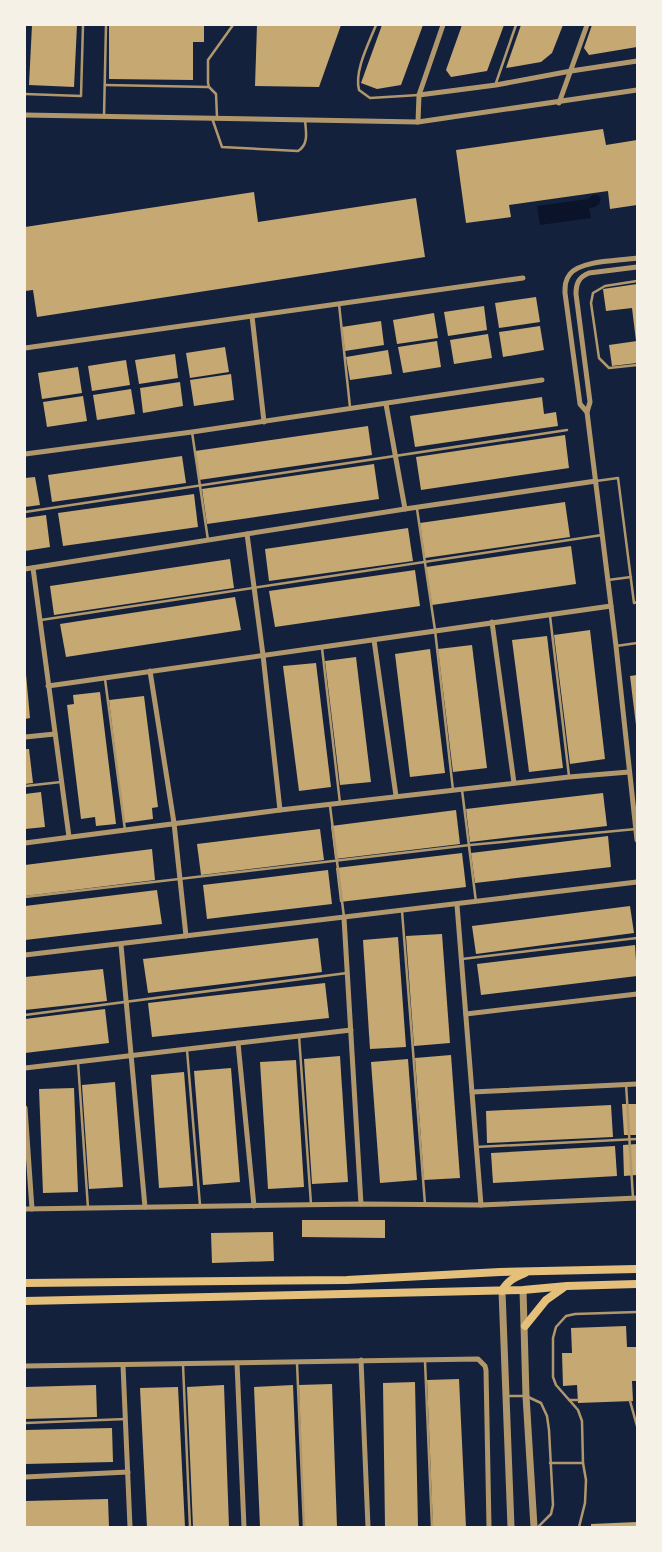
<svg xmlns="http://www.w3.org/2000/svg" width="662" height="1552" font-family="'IBM Plex Sans',sans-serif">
<rect width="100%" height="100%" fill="#14213d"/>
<path fill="#0b132b" d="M593,195H598L601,198L599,204L595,207L589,208L591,218L540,225L537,206L588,199Z"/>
<g fill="#c6a872">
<path d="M32,25H77L74,87L29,85Z"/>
<path d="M109,25H204V42H193V80L109,79Z"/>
<path d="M257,25H341L319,87L255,86Z"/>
<path d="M382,25H423L401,85L377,89L361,83Z"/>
<path d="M462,25H504L487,71L451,77L446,70Z"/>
<path d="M521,25H563L552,53L541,62L506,68Z"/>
<path d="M592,25H637V47L589,55L584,48Z"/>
<path d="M603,129L606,145L637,140V205L610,209L608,191L509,205L511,217L466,223L456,150Z"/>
<path d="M254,192L258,222L416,198L425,257L37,317L33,290L25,291V227Z"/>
<path d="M637,284V341H636L632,308L606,311L603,289Z"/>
<path d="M536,297L540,322L499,328L495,303Z"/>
<path d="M484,306L487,330L448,336L444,312Z"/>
<path d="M434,313L438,338L397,344L393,320Z"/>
<path d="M381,321L384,345L345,351L342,327Z"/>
<path d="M540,326L544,350L503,357L499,332Z"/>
<path d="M488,334L492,358L454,364L450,340Z"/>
<path d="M437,341L441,367L403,373L398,347Z"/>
<path d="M637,341V363L612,366L609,345Z"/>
<path d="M225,347L229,372L190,378L186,353Z"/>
<path d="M388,350L392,374L350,380L346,357Z"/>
<path d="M175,354L178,378L139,384L135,360Z"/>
<path d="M126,360L130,385L92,391L88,366Z"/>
<path d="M78,367L82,393L42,399L38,373Z"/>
<path d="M231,374L234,400L194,406L190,380Z"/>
<path d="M180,382L183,406L143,413L140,388Z"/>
<path d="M131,389L135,414L97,420L93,395Z"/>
<path d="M83,396L87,421L47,427L43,402Z"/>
<path d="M542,397L544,414L556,412L558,426L415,447L410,416Z"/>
<path d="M368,426L372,455L199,480L195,451Z"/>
<path d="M565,435L569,468L421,490L416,457Z"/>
<path d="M182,456L186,483L52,502L48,475Z"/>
<path d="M374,464L379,499L207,524L202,489Z"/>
<path d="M35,477L40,505L25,507V478Z"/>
<path d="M194,494L198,527L63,546L58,513Z"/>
<path d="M565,502L570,537L425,558L420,523Z"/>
<path d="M46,515L50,547L25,551V518Z"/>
<path d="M408,528L413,561L269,581L265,549Z"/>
<path d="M571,546L576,584L432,605L426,567Z"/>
<path d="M230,559L234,588L54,615L50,586Z"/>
<path d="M415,570L420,606L275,627L269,591Z"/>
<path d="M235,597L241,630L66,657L60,624Z"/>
<path d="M590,630L605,759L570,764L554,635Z"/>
<path d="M547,636L563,768L529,772L512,640Z"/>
<path d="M472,645L487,768L453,772L438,649Z"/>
<path d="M430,649L445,773L410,777L395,654Z"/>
<path d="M356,657L371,782L340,785L325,661Z"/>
<path d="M316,663L331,787L299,791L283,666Z"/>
<path d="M25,674H26L30,718L25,719Z"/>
<path d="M637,675V725H636L630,676Z"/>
<path d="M100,692L116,824L96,826L95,817L81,819L67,705L74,704L73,695Z"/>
<path d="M144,696L158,807L152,808L153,819L124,823L109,700Z"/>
<path d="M25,749H29L33,783L25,784Z"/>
<path d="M41,792L45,827L25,829V794Z"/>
<path d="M603,793L607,826L470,842L466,809Z"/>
<path d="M456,810L460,844L335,859L331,826Z"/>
<path d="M320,829L324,860L201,875L197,844Z"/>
<path d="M608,836L611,867L475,883L471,853Z"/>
<path d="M152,849L155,880L25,896V865Z"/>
<path d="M462,853L466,887L340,902L336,868Z"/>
<path d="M328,870L332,904L207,919L203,885Z"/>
<path d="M157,890L162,924L25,940V906Z"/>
<path d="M630,906L634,933L476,954L472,926Z"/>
<path d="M442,934L450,1043L414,1046L406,936Z"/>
<path d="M398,937L406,1047L370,1049L363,940Z"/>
<path d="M318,938L322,972L148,993L143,959Z"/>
<path d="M635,945L637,976L481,995L477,964Z"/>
<path d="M103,969L107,1001L25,1010V977Z"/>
<path d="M325,983L329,1018L152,1037L148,1003Z"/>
<path d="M105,1009L109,1043L25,1053V1019Z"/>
<path d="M451,1055L460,1178L424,1180L415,1058Z"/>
<path d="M340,1056L348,1182L312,1184L304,1059Z"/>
<path d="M408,1059L417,1180L380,1183L371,1062Z"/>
<path d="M296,1060L304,1187L268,1189L260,1062Z"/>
<path d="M231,1068L240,1182L203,1185L194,1071Z"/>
<path d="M184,1072L193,1186L159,1188L151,1075Z"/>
<path d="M115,1082L123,1187L89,1189L82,1085Z"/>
<path d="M74,1088L78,1192L43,1193L39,1089Z"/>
<path d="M622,1104H637V1135H624Z"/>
<path d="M611,1105L613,1137L487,1143L486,1111Z"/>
<path d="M637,1144V1175L624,1176L623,1145Z"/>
<path d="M615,1146L617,1176L493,1183L491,1153Z"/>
<path d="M302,1220H385V1238L302,1237Z"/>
<path d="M273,1232L274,1261L212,1263L211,1233Z"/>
<path d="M626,1326L627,1347H637V1381H632L633,1401L578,1403L577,1385L563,1386L562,1353H572L571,1328Z"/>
<path d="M459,1379L466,1527H433L427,1380Z"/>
<path d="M415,1382L418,1527H385L383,1383Z"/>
<path d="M332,1384L337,1527H304L299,1385Z"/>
<path d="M96,1385L97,1417L25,1419V1387Z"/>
<path d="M224,1385L229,1527H193L187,1387Z"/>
<path d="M293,1385L299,1527H260L254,1387Z"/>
<path d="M178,1387L185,1527H147L140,1388Z"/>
<path d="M112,1428L113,1462L25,1464V1430Z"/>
<path d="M108,1499L109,1527H25V1501Z"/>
<path d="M637,1522V1527H591V1524Z"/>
</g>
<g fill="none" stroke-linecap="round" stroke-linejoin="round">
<g stroke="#b1986c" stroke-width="2.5">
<path d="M376,25C369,43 354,71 359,90L370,98L419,95"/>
<path d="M496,83L516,25"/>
<path d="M105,85L208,87"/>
<path d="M25,94L81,96L83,25"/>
<path d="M104,116L106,25"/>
<path d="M217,117L216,94L209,87L208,83V60L233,25"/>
<path d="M212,118L222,147L298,151C309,144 306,132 305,120"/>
<path d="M637,281L605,286L593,293L591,303L599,358L609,368L637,365"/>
<path d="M339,304L350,407"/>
<path d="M192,432L208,540"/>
<path d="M596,481L618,478L634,603L637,602"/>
<path d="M417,509L435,630L453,790"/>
<path d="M25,512L567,430"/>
<path d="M608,580L631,577"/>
<path d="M550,616L569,776"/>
<path d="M41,620L602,535"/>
<path d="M616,646L637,643"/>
<path d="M322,648L340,803"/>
<path d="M105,679L125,830"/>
<path d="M25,786L61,782"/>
<path d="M462,790L476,902"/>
<path d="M330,806L344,917"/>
<path d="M25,897L470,845L636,829"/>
<path d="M402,911L425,1204"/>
<path d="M462,959L637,938"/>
<path d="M25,1015L347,973"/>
<path d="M299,1036L311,1204"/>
<path d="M187,1050L200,1205"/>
<path d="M78,1062L88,1208"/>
<path d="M626,1084L633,1198"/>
<path d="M476,1147L637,1139"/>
<path d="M425,1361L432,1527"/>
<path d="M297,1363L304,1527"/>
<path d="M183,1365L190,1527"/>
<path d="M508,1396H526L541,1403L547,1416L549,1430L553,1505L551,1514L538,1527"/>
<path d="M569,1400H578"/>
<path d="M630,1401L637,1426"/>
<path d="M25,1423L126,1419"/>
<path d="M550,1463H583"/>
<path d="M579,1527L585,1503L586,1480L583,1463L582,1421L578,1410L556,1385L553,1377V1338L556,1327L566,1316L575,1314L637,1312"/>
</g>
<g stroke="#b1986c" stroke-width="5">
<path d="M419,95L496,85L571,71L637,61"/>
<path d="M559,103L587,25"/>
<path d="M25,115L418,122L637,90"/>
<path d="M418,122L419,95L443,25"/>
<path d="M637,267L589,273C579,277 576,283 576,294L590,402L587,412L616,646L637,840"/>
<path d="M252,316L264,422"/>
<path d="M25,348L523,278"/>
<path d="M386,404L405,509"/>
<path d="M587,412L580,404L565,293C565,286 565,280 570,274C581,260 620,261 637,258"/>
<path d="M25,454L192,432L542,380"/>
<path d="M247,534L263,655L280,810"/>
<path d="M33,568L69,837"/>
<path d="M25,569L405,509L596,481"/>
<path d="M492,622L514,783"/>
<path d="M374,640L396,796"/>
<path d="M150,671L174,823L186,936"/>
<path d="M48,686L611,606"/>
<path d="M25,737L55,734"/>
<path d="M25,843L280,810L569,777L629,772"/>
<path d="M457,905L481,1205"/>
<path d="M344,918L361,1204"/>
<path d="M121,945L145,1207"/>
<path d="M25,955L637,882"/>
<path d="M466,1014L637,994"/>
<path d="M238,1043L254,1206"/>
<path d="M25,1068L351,1030"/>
<path d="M472,1092L637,1084"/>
<path d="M25,1108L32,1209"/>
<path d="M25,1209L361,1204L481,1205L637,1198"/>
<path d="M361,1360L368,1527"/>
<path d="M237,1363L244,1527"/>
<path d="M123,1365L130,1527"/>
<path d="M25,1366L478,1359L485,1366L486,1370L489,1527"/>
<path d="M25,1477L128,1472"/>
</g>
<g stroke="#b1986c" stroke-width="7">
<path d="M523,1290L526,1396L534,1527"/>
<path d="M502,1291L511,1527"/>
</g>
<g stroke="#e5c07b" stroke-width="8">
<path d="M25,1283L347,1280L500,1272L637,1269"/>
<path d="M502,1291C507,1281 515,1277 525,1273"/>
<path d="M25,1301L523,1290L567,1286L637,1284"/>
<path d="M525,1326L546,1300L563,1288"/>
</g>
</g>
<rect width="662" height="1552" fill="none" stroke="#f6f1e7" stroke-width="52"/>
</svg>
